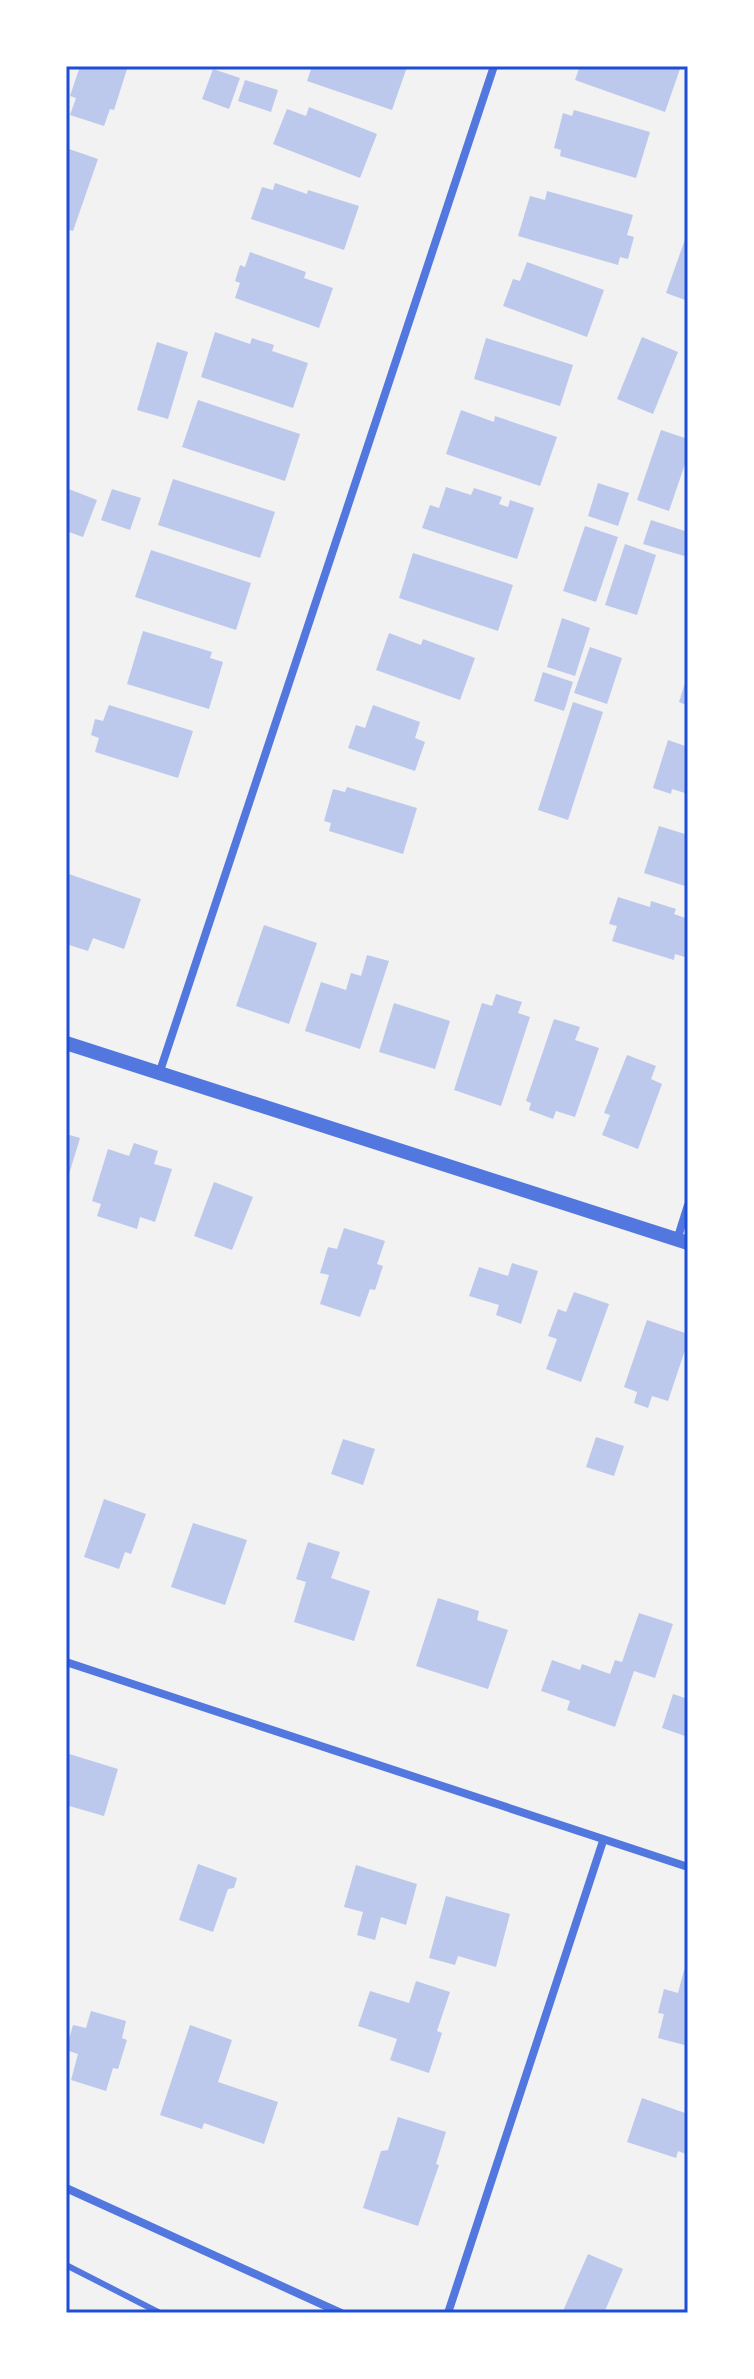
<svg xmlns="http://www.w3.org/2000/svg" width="754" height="2379" font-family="'DejaVu Sans',sans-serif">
<rect width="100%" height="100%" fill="#f2f2f2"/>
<g fill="#bdc9ec">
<path d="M80,66H128L114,110L110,109L104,126L70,115L76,98L70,96Z"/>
<path d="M312,66H405L407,67L392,110L307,81Z"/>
<path d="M580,66H681L665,112L575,80Z"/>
<path d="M213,69L240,78L229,109L202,99Z"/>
<path d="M245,80L278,90L271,112L238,101Z"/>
<path d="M309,107L377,134L360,178L273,144L287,109L306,116Z"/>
<path d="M574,110L650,132L636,178L560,156L561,150L554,148L563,113L572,116Z"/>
<path d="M66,148L98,159L73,231L66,229Z"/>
<path d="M275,183L307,194L308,190L359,206L344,250L251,219L262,187L273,190Z"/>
<path d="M547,191L633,215L627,235L634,237L628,259L620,257L618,265L518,236L530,196L545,200Z"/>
<path d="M688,231V301L666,293Z"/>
<path d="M250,252L306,272L304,278L333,288L319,328L235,298L240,283L235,281L240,265L245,267Z"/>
<path d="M527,262L604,290L587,337L503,306L513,279L520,281Z"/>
<path d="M215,332L250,344L252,338L274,345L272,351L308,363L293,408L201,377Z"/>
<path d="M642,337L678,352L653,414L617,399Z"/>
<path d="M486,338L573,365L560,406L474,379Z"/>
<path d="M157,342L188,352L168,419L137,410Z"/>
<path d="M198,400L300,434L285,481L182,447Z"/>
<path d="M461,410L494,422L495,416L557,437L540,486L446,454Z"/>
<path d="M661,430L688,439V455L669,511L637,500Z"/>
<path d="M173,479L275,512L260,558L158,525Z"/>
<path d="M598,483L629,493L618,526L588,516Z"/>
<path d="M446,487L471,495L474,488L502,497L499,504L508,507L510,500L534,508L517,559L422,528L430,505L439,508Z"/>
<path d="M66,488L97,500L83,537L66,531Z"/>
<path d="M112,489L141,498L130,530L101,520Z"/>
<path d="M651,520L688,532V557L643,544Z"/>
<path d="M585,526L618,537L596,602L563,591Z"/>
<path d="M625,544L656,555L637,615L605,605Z"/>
<path d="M151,550L251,583L236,630L135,597Z"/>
<path d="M413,553L513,585L498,631L399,598Z"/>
<path d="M562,618L590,628L575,676L547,667Z"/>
<path d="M143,631L212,652L210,658L223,662L209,709L127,684Z"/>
<path d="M389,633L421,645L423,639L475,658L460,700L376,670Z"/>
<path d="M590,647L622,658L607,704L574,693Z"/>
<path d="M543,672L573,682L564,711L534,701Z"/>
<path d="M687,676H688V706L679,702Z"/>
<path d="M573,702L603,712L568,820L538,810Z"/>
<path d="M109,705L193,731L178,778L95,752L99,738L91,735L95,719L103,721Z"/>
<path d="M373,705L420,722L415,738L425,742L415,771L348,748L356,725L365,728Z"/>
<path d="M668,740L688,747V794L672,789L671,794L653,788Z"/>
<path d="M347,787L417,808L403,854L329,831L331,823L324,821L333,789L345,792Z"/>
<path d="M659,826L688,835V887L644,873Z"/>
<path d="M66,873L141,899L124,949L93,938L88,951L66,944Z"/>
<path d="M618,897L650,907L651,901L676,909L674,914L688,919V947L685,957L675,954L674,960L612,941L617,926L609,924Z"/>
<path d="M264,925L317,943L289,1024L236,1006Z"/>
<path d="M367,955L389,961L360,1049L305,1031L321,982L346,990L351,973L361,976Z"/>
<path d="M496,994L522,1002L518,1013L530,1017L501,1106L454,1090L482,1003L492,1006Z"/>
<path d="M394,1003L450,1021L435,1069L379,1052Z"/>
<path d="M554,1019L580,1027L575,1040L599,1048L575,1117L556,1111L553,1119L529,1110L531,1103L526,1101Z"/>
<path d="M627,1055L656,1066L651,1079L662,1084L638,1149L602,1135L610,1115L604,1113Z"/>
<path d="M66,1134L80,1138L67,1181L66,1180Z"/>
<path d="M134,1143L158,1151L154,1164L172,1169L155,1222L140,1217L137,1229L97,1216L101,1204L92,1201L108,1149L129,1156Z"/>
<path d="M214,1182L253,1197L232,1250L194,1236Z"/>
<path d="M344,1228L385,1241L377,1264L383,1266L375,1290L370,1289L360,1317L320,1304L329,1275L320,1273L328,1247L337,1249Z"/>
<path d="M512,1263L538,1271L521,1324L496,1315L499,1305L469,1296L479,1267L508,1276Z"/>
<path d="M574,1292L609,1304L581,1382L546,1369L557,1339L548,1336L558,1309L566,1312Z"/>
<path d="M647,1320L688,1334V1341L668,1401L652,1396L648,1408L634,1403L637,1392L624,1387Z"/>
<path d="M596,1437L624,1446L614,1476L586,1467Z"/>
<path d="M343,1439L375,1449L363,1485L331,1474Z"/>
<path d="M104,1499L146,1514L131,1554L125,1552L119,1569L84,1557Z"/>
<path d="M193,1523L247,1540L225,1605L171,1587Z"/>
<path d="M308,1542L340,1552L331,1578L370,1591L354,1641L294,1622L306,1582L296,1579Z"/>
<path d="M438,1598L479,1611L477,1620L508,1630L488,1689L416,1666Z"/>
<path d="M639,1613L673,1624L655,1678L634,1671L615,1727L567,1710L570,1701L541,1691L552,1660L580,1670L582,1664L610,1674L615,1660L622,1662Z"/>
<path d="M673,1694L688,1699V1737L662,1728Z"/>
<path d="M66,1753L118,1769L104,1816L66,1805Z"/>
<path d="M198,1864L237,1878L234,1888L228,1889L213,1932L179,1920Z"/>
<path d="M356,1865L417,1884L406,1925L381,1917L375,1940L357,1935L363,1912L344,1907Z"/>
<path d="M446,1896L510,1914L496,1967L458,1956L455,1965L429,1958Z"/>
<path d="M684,1970L688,1971V2046L658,2038L664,2014L658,2013L664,1989L678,1993Z"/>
<path d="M416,1981L450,1992L437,2031L442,2033L429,2073L390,2060L397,2039L358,2026L370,1991L409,2003Z"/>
<path d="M91,2011L126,2021L122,2038L127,2040L118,2069L113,2068L106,2091L71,2080L78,2054L66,2050L73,2025L86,2028Z"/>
<path d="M190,2025L232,2040L218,2082L278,2102L264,2144L204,2123L202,2129L160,2115Z"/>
<path d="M642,2098L688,2114V2155L678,2151L676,2158L627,2142Z"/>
<path d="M398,2117L446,2132L436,2164L439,2165L418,2226L363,2208L381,2151L388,2150Z"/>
<path d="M588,2254L623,2269L604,2313H567L563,2311Z"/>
</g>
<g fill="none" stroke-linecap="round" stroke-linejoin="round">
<path stroke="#5277de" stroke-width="6" d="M66,2265L160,2313"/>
<g stroke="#5277de" stroke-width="8">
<path d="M159,1074L494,66"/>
<path d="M677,1240L688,1205"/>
<path d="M66,1662L688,1867"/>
<path d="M66,2188L341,2313"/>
<path d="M448,2313L603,1841"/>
</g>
<path stroke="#5277de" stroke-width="14" d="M66,1043L688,1243"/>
</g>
<rect width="754" height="2379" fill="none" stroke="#ffffff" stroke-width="136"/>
<rect x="68" y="68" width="618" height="2243" fill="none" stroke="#1d4ed8" stroke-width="3"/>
</svg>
